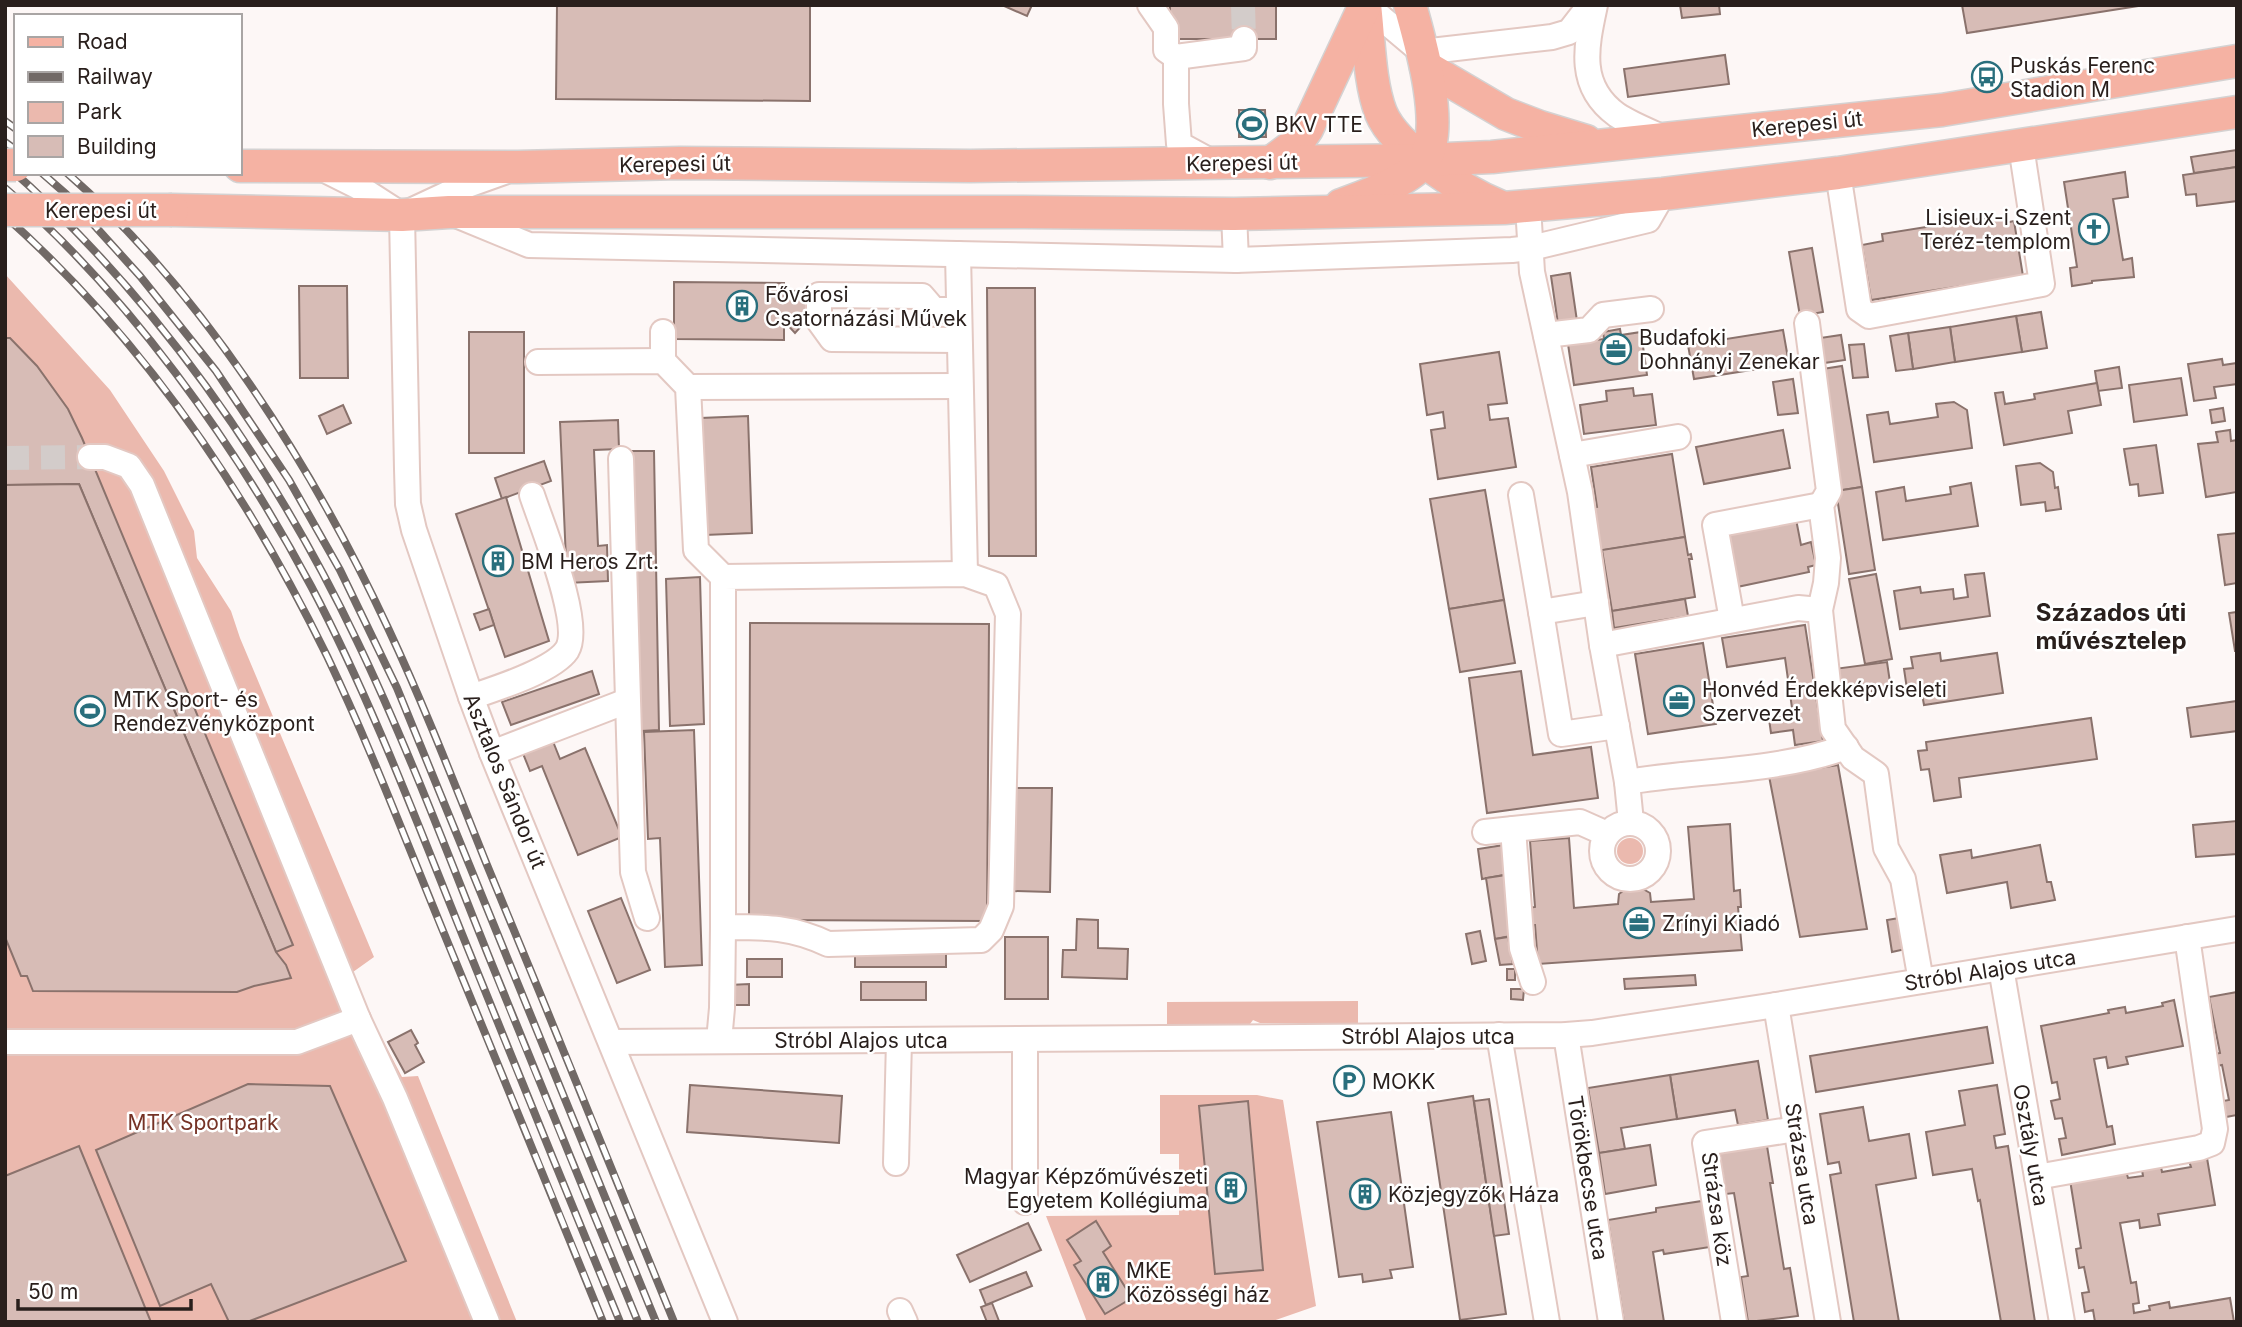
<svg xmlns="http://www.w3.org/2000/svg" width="2242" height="1327" font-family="Inter,sans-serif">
<rect width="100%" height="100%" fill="#fdf7f6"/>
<g fill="#ebb9ae">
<path d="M5,274L110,390L164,471L194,531L197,558L231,611L240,638L374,957L346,977L360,996L402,1077L418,1076L517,1322H5Z"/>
<circle cx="1630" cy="851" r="13"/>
<path d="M1358,1001V1023H1260L1253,1020L1250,1024H1167V1002Z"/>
<path d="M1160,1095H1257L1283,1100L1316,1306L1270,1322H1087L1046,1216L1179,1215V1154H1160Z"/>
</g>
<g fill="#d7bcb6" stroke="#8a726c" stroke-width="2">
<path d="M557,5H810V101L556,99Z"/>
<path d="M1002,5H1032L1027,16Z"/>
<rect x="1170" y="5" width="106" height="34"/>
<path d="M1680,5H1719L1720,14L1682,18Z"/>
<path d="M1962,5H2137L2138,6L1967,33Z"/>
<path d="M1725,55L1729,84L1628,97L1624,69Z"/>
<path d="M1239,110H1265L1266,137H1239Z"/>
<path d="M2237,150V167L2194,173L2191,157Z"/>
<path d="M2237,167V201L2197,206L2196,194L2186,195L2183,175Z"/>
<path d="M2125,172L2128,197L2113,199L2123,260L2132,258L2134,277L2092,281V283L2072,286L2070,268L2077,267L2064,182Z"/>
<path d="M1989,217V221L2005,218V223L2014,221L2023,276L1970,292L1969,285L1871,300L1862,245L1883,241L1882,234Z"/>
<path d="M1812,248L1823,312L1800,316L1789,252Z"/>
<path d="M1570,273L1577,321L1558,324L1551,276Z"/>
<path d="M674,282L784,283V301L795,291L815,311L795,333L784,321V340L674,339Z"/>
<path d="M299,286H347L348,378H300Z"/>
<path d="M987,288H1035L1036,556H989Z"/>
<path d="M2041,312L2047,348L2022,352L2016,316Z"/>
<path d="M2016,316L2022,352L1955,362L1950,327Z"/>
<path d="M1950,327L1955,362L1913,369L1908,333Z"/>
<path d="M1620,329L1621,335L1641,332L1647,375L1574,385L1568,344L1604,339L1603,332Z"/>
<path d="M1783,330L1789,364L1694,379L1688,345Z"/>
<rect x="469" y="332" width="55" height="121"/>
<path d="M1908,333L1913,369L1896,371L1890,336Z"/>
<path d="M1841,335L1845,360L1824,363L1820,338Z"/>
<path d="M5,338H10L37,366L68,409L82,438L293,945L276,952L79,484L5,485Z"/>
<path d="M1864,344L1868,377L1853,378L1849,345Z"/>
<path d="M1499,352L1507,403L1488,405L1490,420L1508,418L1516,467L1438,479L1431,430L1445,428L1443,412L1427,415L1420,364Z"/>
<path d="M2222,359L2223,365L2237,363V384L2214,387L2216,398L2194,401L2188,364Z"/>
<path d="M1842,366L1862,487L1836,491L1816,370Z"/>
<path d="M2119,367L2122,388L2098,391L2095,371Z"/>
<path d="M2181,378L2187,415L2134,422L2129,385Z"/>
<path d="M1793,379L1798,413L1778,415L1773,382Z"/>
<path d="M2097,383L2101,405L2068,411L2072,433L2004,445L1995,393L2003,392L2005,404L2035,399L2034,394Z"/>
<path d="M1633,388L1634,396L1652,394L1656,425L1584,434L1580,405L1607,401L1606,391Z"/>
<path d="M1954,402L1967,410L1972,448L1874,462L1867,415L1888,412L1890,424L1938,417L1936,404Z"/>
<path d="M343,405L351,423L327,434L319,416Z"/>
<path d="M2223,408L2225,421L2212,423L2210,410Z"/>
<path d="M748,416L752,533L705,535L701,418Z"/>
<path d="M618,420L619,449L594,450L598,546L607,545L608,581L567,583L560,422Z"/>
<path d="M1783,430L1790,468L1704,484L1696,447Z"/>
<path d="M2230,430L2231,441L2237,440V492L2206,497L2198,444L2218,442L2216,432Z"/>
<path d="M2156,445L2163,493L2139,496L2138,484L2130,485L2124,449Z"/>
<path d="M631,451H654L659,730L641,731Z"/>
<path d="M1672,454L1685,537L1598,551L1591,508L1597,507L1591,467Z"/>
<path d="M544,461L551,481L502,499L495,478Z"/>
<path d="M2040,463L2053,472L2055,488L2058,487L2061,509L2046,511L2045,502L2021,505L2016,466Z"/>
<path d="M1971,483L1978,526L1883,540L1876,492L1904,487L1906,501L1951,494L1950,487Z"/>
<path d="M79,484L276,952L286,965L291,978L254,986L237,992L33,991L27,976H21L5,937V485Z"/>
<path d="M1862,487L1875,570L1849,574L1836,491Z"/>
<path d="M1485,490L1504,600L1449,609L1430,499Z"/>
<path d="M506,497L549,641L505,657L456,514Z"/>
<path d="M1795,514L1801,545L1811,542L1816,565L1808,567L1809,572L1737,587L1725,528Z"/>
<path d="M2237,533V583L2225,585L2218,535Z"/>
<path d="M1685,537L1688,555L1691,554L1692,559H1689L1695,597L1612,611L1602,550Z"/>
<path d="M1984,573L1990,616L1900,629L1894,591L1920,587L1921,593L1953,589L1954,599L1968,597L1965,575Z"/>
<path d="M1876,574L1892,659L1865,664L1849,579Z"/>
<path d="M700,577L704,724L670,726L666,579Z"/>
<path d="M1685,599L1688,616L1614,628L1612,611Z"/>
<path d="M1504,600L1515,663L1460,672L1449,609Z"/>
<path d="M489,609L494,625L480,630L474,614Z"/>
<path d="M2237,612V651H2235L2229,613Z"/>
<path d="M750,623L989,624L987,921L749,920Z"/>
<path d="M1805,625L1823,741L1795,745L1793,730L1771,733L1769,719L1793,715L1785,658L1727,667L1722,638Z"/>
<path d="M1703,643L1716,724L1648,734L1635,654Z"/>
<path d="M1940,653L1941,661L1997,653L2003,693L1924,705L1922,694L1908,696L1904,669L1913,668L1911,657Z"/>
<path d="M1887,662L1891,689L1837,695L1834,669Z"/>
<path d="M592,671L599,694L511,725L502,702Z"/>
<path d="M1521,671L1533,755L1591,747L1598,798L1487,813L1469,678Z"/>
<path d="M2237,701V731L2191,737L2187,708Z"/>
<path d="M2091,718L2097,759L1959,778L1961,797L1934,801L1929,769L1921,770L1918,751L1927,750L1926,742Z"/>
<path d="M694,730L702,965L665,967L660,838L648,839L644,732Z"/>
<path d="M552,739L560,759L585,748L622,837L578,855L542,766L530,771L522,751Z"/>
<path d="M1838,765L1867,929L1800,937L1769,776Z"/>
<path d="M1013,788H1052L1050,892L1012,891Z"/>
<path d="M2237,821V854L2196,857L2193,825Z"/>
<path d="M1730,824L1734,891L1740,890L1741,907H1738L1742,950L1538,964L1535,925H1530L1528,908L1535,907L1530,841L1569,838L1574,908L1618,904L1619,894L1627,888L1636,885L1650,893L1651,902L1694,899L1688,827Z"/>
<path d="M1504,845L1509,874L1482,879L1478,849Z"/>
<path d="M2040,845L2047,882H2051L2055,900L2011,908L2007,882L1947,893L1940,855L1971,850L1972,858Z"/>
<path d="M1506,875L1516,935L1495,939L1486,878Z"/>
<path d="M621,898L650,970L617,983L588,911Z"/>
<path d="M1905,917L1910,948L1892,952L1887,920Z"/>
<path d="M1077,919L1098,920V948L1128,949L1127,979L1062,977L1063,950H1076Z"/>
<path d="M1480,931L1486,961L1472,964L1466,934Z"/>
<rect x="1005" y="937" width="43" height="62"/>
<path d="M1508,937L1513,964L1500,965L1495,939Z"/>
<rect x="855" y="953" width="91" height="14"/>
<rect x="747" y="959" width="35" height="18"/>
<rect x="1507" y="969" width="8" height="11"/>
<path d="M1695,975L1696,985L1625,989L1624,979Z"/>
<rect x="861" y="982" width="65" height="18"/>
<path d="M749,984V1005H729V985Z"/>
<path d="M1511,989H1524L1523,1000L1511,999Z"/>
<path d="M2237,992V1115L2226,1117L2223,1101L2229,1100L2222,1065L2217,1066L2215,1054L2220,1053L2209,997Z"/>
<path d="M2174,1000L2183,1046L2126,1057L2128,1064L2108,1068L2106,1057L2094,1059L2107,1127L2112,1126L2115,1144L2062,1155L2059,1139L2066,1138L2062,1118L2055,1119L2051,1101L2060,1099L2057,1082L2052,1083L2041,1026L2109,1013L2108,1010L2125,1007L2126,1013L2163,1006L2162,1003Z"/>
<path d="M1987,1027L1993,1063L1816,1092L1810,1056Z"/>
<path d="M411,1030L418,1043L415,1045L424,1062L405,1073L388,1042Z"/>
<path d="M1758,1061L1768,1120L1738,1125L1735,1110L1677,1119L1670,1075Z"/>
<path d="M1670,1075L1677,1119L1621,1128L1625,1149L1599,1153L1588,1088Z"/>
<path d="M248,1084L330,1086L406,1261L247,1322H229L211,1284L160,1306L96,1150Z"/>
<path d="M690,1085L842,1096L839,1143L687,1132Z"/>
<path d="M1997,1085L2005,1134L1994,1136L1996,1148L2008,1146L2035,1322H2001L1980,1200L1978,1201L1972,1169L1933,1175L1926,1132L1965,1125L1959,1091Z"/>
<path d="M1473,1096L1506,1314L1460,1320L1428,1103Z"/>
<path d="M1489,1099L1509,1234L1494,1236L1474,1101Z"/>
<path d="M1248,1101L1263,1270L1215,1274L1199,1106Z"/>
<path d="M1863,1107L1869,1141L1909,1134L1916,1178L1876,1185L1899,1322H1854L1830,1175L1841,1173L1839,1162L1828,1164L1820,1114Z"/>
<path d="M1391,1112L1413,1267L1390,1270L1392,1278L1363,1282L1362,1274L1339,1277L1317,1122Z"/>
<path d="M1650,1145L1656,1185L1605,1194L1599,1153Z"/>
<path d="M79,1146L151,1322H5V1176Z"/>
<path d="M1767,1146L1773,1183H1770L1784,1269L1790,1268L1798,1316L1748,1322L1741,1277L1748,1276L1734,1193L1726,1194L1719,1153Z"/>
<path d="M2207,1158L2215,1205L2158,1214L2160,1225L2140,1228L2139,1220L2120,1223L2131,1283L2136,1282L2139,1303L2133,1304L2134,1313L2150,1310L2149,1306L2169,1302L2170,1308L2230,1298L2234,1322H2095L2093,1310L2085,1312L2082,1293L2089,1292L2084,1267L2079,1268L2076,1249L2081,1248L2070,1180L2126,1171L2128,1178L2143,1176L2142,1170L2161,1167L2162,1172L2191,1167L2189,1161Z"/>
<path d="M1702,1201L1710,1247L1664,1254L1663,1250L1653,1252L1664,1322H1624L1608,1220L1656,1212V1208Z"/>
<path d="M1096,1221L1111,1246L1103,1252L1132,1298L1105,1314L1074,1265L1081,1261L1067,1240Z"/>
<path d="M1028,1223L1041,1250L970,1282L957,1255Z"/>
<path d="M1026,1272L1032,1286L986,1305L980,1290Z"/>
<path d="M992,1303L999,1321L997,1322H987L981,1307Z"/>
</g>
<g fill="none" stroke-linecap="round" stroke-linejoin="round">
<g stroke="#d3ccca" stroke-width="24" stroke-dasharray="24 12" stroke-linecap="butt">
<path d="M1243,5L1244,39"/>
<path d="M5,458L90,457"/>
</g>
<g stroke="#e3c8c2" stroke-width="28">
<g id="minor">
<path d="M1150,5L1166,28V50L1176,57L1244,48V39"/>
<path d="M1366,5L1422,52L1552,37L1569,32L1590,5"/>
<path d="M1595,5C1586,47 1577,86 1617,115C1632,125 1651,132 1666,139"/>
<path d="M1176,57V104L1179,144L1214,163"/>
<path d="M321,168L357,186L402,215L462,187L504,172"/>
<path d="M1838,173L1859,309L1869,316L2042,284L2021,146"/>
<path d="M1528,206L1532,272L1580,492L1602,645L1627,782L1631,822"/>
<path d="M1234,214L1236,260"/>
<path d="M402,215L407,469L408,504L414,530L471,697L492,753L725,1322"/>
<path d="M456,215L529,245L1236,260L1512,250L1531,248L1648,220L1663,194"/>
<path d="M958,254L965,574"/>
<path d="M959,310H934L922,296L819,295V321L832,339L959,340"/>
<path d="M1807,323L1829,491L1821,505L1828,558L1826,583L1820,610L1833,729L1853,758L1876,774L1886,848L1903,879L1921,981"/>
<path d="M663,332V361"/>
<path d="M1546,335L1589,330L1603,315L1651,309"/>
<path d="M538,362L663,361L688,387L696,550L723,577"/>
<path d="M688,387L960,386"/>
<path d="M1572,455L1678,437"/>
<path d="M90,457H105L129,466L142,485L358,1019L395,1098L487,1322"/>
<path d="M621,459L633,872L647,918"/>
<path d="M1521,495L1541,612L1596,603"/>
<path d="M1541,612L1561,734L1617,726"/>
<path d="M1732,620L1715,525L1821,505"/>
<path d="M1602,645L1798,608L1820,610"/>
<path d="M471,697C494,689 553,671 567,650C583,624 542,526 532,495"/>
<path d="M492,753L627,701"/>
<path d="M1627,782C1699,770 1777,772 1846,747"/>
<circle cx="1630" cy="851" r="28"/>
<path d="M1513,829L1522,948L1533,982"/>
<path d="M1485,832L1580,822L1607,834"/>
<path d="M2001,968L2062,1322"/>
<path d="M1776,1005L1828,1322"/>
<path d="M1499,1035L1547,1322"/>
<path d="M1566,1035L1611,1322"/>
<path d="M1025,1039V1202"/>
<path d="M719,1041L722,1008L723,927V577L965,574L996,585L1008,614L1001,906L991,930L981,940L828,944C791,926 763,927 723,927"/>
<path d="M5,1042H297L358,1019"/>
<path d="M611,1042L1566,1035L1592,1033L1776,1005L2237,929"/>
<path d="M896,1163L899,1040"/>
<path d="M2037,1177L2199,1148L2212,1143L2215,1129L2187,937"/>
<path d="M900,1311L905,1322"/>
<path d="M1734,1322L1705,1143L1796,1129"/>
</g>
</g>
<g stroke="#d4d2d2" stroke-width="35">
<g id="major">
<path d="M1365,5C1369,38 1369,82 1381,113C1396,149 1463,191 1499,206"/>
<path d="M1426,67L1506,114L1540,127L1586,141"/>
<path d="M1270,163L1298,142L1307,129L1365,5"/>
<path d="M240,166L518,167L680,163L970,166L1425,160L1492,157L1942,110L2237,61"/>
<path d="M1341,205C1363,197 1413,180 1425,159C1445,125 1420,41 1410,5"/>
<path d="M172,210L402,215L449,212H1024L1234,214L1504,208L1663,194L1838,173L2237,112"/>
</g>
</g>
<use href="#minor" stroke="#fff" stroke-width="24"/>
<use href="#major" stroke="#f5b2a3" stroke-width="32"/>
<g stroke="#716966" stroke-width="8">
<g id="rail">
<path d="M5,121L16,129"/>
<path d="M5,142L16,150"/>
<path d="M5,164C154,295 272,463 357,641C407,745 448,855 491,962C539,1082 589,1202 638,1322"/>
<path d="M42,173L66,194L140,276L216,371L289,480L340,570L397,688L656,1322"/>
<path d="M67,173C201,290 313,467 388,628C424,705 455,785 487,865C550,1017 612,1169 674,1322"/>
<path d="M5,188C129,295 234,442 311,586C370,698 415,817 462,934C514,1063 567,1193 620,1322"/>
<path d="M5,216C143,339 246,490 327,656C369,744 404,836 441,926C495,1058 550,1190 603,1322"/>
</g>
</g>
<use href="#rail" stroke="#fff" stroke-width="5" stroke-dasharray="16" stroke-linecap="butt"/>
<g stroke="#d4d2d2" stroke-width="35" stroke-linecap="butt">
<g id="major-bridge">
<path d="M5,165H16"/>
<path d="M5,210H172"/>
</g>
</g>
<use href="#major-bridge" stroke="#f5b2a3" stroke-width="32"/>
</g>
<defs>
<g id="bus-ring" transform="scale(1.575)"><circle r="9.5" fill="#fff" stroke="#296f7d" stroke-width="1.5"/><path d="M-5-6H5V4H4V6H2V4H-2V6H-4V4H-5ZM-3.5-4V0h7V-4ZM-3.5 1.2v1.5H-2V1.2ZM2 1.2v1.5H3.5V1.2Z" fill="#296f7d"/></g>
<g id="stadium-ring" transform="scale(1.575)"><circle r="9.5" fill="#fff" stroke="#296f7d" stroke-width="1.5"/><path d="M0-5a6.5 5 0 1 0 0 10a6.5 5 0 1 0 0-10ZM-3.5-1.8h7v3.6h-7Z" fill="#296f7d"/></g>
<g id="church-ring" transform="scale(1.575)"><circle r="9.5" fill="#fff" stroke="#296f7d" stroke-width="1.5"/><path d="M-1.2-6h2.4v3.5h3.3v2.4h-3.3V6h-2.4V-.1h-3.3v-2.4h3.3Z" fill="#296f7d"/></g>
<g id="building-ring" transform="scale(1.575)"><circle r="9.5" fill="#fff" stroke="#296f7d" stroke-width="1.5"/><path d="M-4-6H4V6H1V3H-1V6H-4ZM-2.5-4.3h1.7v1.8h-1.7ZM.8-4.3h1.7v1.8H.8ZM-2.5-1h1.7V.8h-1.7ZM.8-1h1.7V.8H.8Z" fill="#296f7d"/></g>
<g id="office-ring" transform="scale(1.575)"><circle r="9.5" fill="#fff" stroke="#296f7d" stroke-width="1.5"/><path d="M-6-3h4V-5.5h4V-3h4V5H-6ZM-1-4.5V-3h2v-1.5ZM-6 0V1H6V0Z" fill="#296f7d"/></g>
<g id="parking-ring" transform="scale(1.575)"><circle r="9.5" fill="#fff" stroke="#296f7d" stroke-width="1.5"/><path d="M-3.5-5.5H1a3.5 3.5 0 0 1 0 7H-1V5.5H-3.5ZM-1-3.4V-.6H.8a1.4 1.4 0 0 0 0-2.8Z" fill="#296f7d"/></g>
</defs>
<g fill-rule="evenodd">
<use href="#bus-ring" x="1987" y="77"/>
<use href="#stadium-ring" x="1252" y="124"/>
<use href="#church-ring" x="2094" y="229"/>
<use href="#building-ring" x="742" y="306"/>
<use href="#office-ring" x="1616" y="349"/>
<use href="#building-ring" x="498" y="561"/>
<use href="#office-ring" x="1679" y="701"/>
<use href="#stadium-ring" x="90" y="711"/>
<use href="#office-ring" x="1639" y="923"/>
<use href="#parking-ring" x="1349" y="1081"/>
<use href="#building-ring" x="1231" y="1188"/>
<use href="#building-ring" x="1365" y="1194"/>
<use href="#building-ring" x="1103" y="1282"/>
</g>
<g text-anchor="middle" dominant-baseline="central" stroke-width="5" stroke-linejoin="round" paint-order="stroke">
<g font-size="21" fill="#291f1c" stroke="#fff" text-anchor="start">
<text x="2010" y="65">Puskás Ferenc<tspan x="2010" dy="24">Stadion M</tspan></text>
<text x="1275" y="124">BKV TTE</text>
<text x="2071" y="217" text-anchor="end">Lisieux-i Szent<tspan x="2071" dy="24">Teréz-templom</tspan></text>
<text x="765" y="294">Fővárosi<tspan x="765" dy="24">Csatornázási Művek</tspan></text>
<text x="1639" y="337">Budafoki<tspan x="1639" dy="24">Dohnányi Zenekar</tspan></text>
<text x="521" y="561">BM Heros Zrt.</text>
<text x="1702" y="689">Honvéd Érdekképviseleti<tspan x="1702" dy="24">Szervezet</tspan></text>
<text x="113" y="699">MTK Sport- és<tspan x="113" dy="24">Rendezvényközpont</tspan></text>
<text x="1662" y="923">Zrínyi Kiadó</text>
<text x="1372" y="1081">MOKK</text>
<text x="1208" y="1176" text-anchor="end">Magyar Képzőművészeti<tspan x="1208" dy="24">Egyetem Kollégiuma</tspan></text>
<text x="1388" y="1194">Közjegyzők Háza</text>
<text x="1126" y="1270">MKE<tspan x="1126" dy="24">Közösségi ház</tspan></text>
</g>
<g font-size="21" fill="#291f1c" stroke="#fff">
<text transform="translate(1807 124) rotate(-6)">Kerepesi út</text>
<text transform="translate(1242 163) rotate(-1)">Kerepesi út</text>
<text transform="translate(675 164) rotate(-1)">Kerepesi út</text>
<text x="101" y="210">Kerepesi út</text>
<text transform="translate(505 781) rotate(68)">Asztalos Sándor út</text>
<text transform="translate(1990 970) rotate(-9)">Stróbl Alajos utca</text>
<text x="1428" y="1036">Stróbl Alajos utca</text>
<text x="861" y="1040">Stróbl Alajos utca</text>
<text transform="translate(2031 1145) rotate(80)">Osztály utca</text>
<text transform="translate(1802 1164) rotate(81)">Strázsa utca</text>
<text transform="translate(1588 1178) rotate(81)">Törökbecse utca</text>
<text transform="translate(1717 1209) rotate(82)">Strázsa köz</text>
</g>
<g font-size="21" fill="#753225" stroke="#fff">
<text x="203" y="1122">MTK Sportpark</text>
</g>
<g font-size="24" font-weight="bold" fill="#291f1c" stroke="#fff">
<text x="2111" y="612">Százados úti<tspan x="2111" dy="28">művésztelep</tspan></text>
</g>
</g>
<rect width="2242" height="1327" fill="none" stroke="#291f1c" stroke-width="14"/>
<rect x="14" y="14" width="228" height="161" fill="#ffffff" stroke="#a9a5a4" stroke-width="2"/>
<rect x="28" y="37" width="35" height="10" fill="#f5b2a3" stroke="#a9a5a4" stroke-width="2"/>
<text x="77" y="49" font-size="21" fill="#291f1c">Road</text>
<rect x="28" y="72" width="35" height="10" fill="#716966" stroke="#a9a5a4" stroke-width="2"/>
<text x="77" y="84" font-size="21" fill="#291f1c">Railway</text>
<rect x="28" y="102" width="35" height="21" fill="#ebb9ae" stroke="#a9a5a4" stroke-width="2"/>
<text x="77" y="119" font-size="21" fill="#291f1c">Park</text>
<rect x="28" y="136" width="35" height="21" fill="#d7bcb6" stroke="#a9a5a4" stroke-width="2"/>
<text x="77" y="154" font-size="21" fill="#291f1c">Building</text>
<path d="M18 1299v10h173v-10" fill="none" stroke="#291f1c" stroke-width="3.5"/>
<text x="28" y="1299" font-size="21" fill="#291f1c" stroke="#ffffff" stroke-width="5" paint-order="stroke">50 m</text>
</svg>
